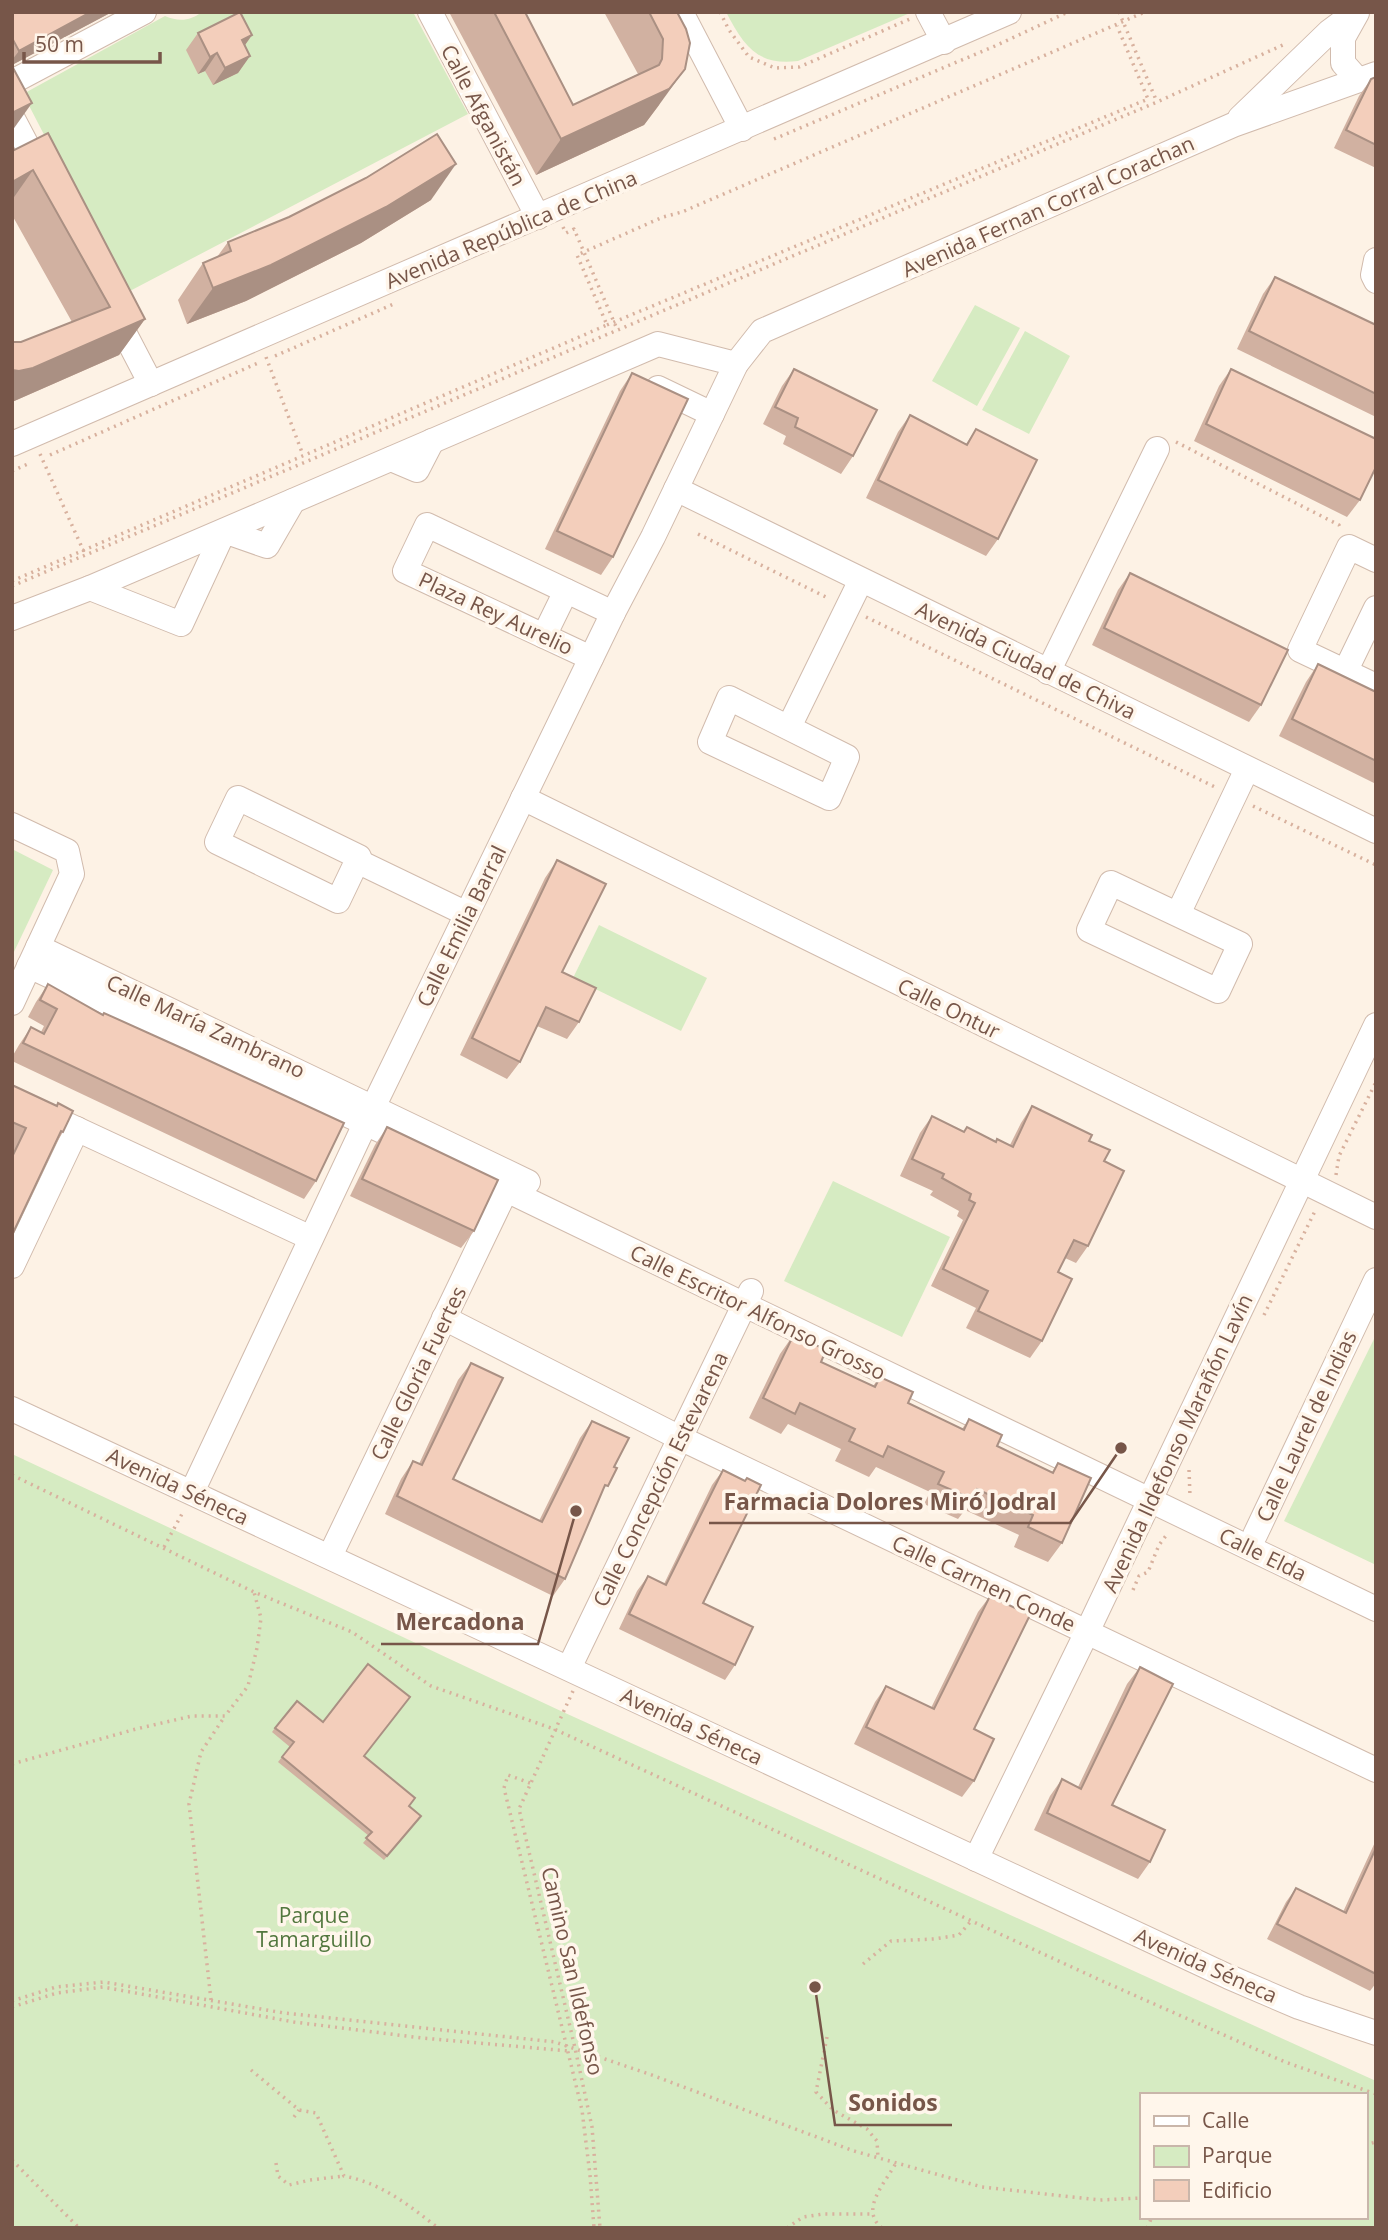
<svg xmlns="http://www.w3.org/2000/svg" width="1388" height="2240" font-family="'Open Sans',sans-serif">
<rect width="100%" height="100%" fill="#fdf2e5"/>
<g fill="#d6ebc2" fill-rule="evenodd">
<path d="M202,12H413L468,114L126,293L23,94L165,16C179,22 190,21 202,12Z"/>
<path d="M726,12H910V13L798,61C757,66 744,46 726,12Z"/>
<path d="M975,305L1020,328L977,406L932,381Z"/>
<path d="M1025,331L1070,356L1029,434L982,410Z"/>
<path d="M12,849L53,870L12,956Z"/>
<path d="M599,925L707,978L681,1031L573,978Z"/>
<path d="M833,1181L950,1237L902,1337L784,1281Z"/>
<path d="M1376,1335V1565L1284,1521Z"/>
<path d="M12,1454L563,1712L1376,2081V2228H12ZM1141,2095H1365V2217H1141Z"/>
</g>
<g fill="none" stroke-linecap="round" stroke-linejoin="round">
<g stroke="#d1bbad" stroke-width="26">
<g id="minor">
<path d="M430,12L538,217"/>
<path d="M681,12L742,129"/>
<path d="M928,12L944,42"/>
<path d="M1357,13L1343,38V63L1358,80"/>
<path d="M12,82L144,12"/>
<path d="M12,117L41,172"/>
<path d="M1240,118L1329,32L1356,12"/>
<path d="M1376,260L1373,275L1376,281"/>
<path d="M114,313L151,384"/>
<path d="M658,388L712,414"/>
<path d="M12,444L1009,12"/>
<path d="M391,459L417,470L432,441"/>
<path d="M676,489L1376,831"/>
<path d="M1376,560L1349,547L1300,650L1376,686"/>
<path d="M90,588L181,624L224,531L267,546L293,501"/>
<path d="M12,618L90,588L658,344L736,364"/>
<path d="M544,636L566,591"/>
<path d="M591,658L405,571L427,525L613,613"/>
<path d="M1048,672L1157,449"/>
<path d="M1345,672L1376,608"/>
<path d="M729,698L847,757L829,798L710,742Z"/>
<path d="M789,727L861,580"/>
<path d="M238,798L359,857L338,901L217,842Z"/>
<path d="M523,798L1376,1217"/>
<path d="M12,825L67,851L72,874L12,1003"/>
<path d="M357,861L467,914"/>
<path d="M1111,883L1240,944L1218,991L1089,930Z"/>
<path d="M1178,914L1247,769"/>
<path d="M38,947L528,1182"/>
<path d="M29,966L412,1145"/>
<path d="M12,1099L311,1238"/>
<path d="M467,1171L1376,1609"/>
<path d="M12,1266L77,1129"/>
<path d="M444,1318L680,1438L1376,1770"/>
<path d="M12,1409L1229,1977L1299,2007L1376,2033"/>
<path d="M192,1492L365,1124L613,613L653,537L736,364L762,331L1233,125L1376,74"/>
<path d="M1255,1535L1376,1280"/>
<path d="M330,1556L506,1190"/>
<path d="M569,1668L751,1291"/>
<path d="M976,1859L1087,1632L1376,1025"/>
</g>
</g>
<g stroke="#d8b19e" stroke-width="3.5" stroke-dasharray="2 5" stroke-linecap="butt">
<path d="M720,12L729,30L749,57L775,68L799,67L910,19"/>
<path d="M1119,12L1157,102"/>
<path d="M774,139L995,46L1068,12"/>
<path d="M563,227L566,233L574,229L617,329"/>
<path d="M607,325L1148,99L1117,26"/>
<path d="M275,356L396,303"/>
<path d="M266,357L303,455"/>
<path d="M1176,442L1339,525L1341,529"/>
<path d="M40,454L84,552"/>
<path d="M50,455L258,363"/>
<path d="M12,471L30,463"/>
<path d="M698,534L828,598"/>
<path d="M12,581L607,325L577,255L663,217L682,212L1145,12"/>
<path d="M12,586L1157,102L1285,44"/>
<path d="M866,617L1215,787"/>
<path d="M1253,806L1376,865"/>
<path d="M1336,1175L1339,1156L1376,1082"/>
<path d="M1264,1315L1316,1209"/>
<path d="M1189,1470L1190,1496"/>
<path d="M12,1475L254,1592L352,1632L431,1686L554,1729L1100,1980L1285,2062L1376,2094"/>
<path d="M164,1547L183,1512"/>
<path d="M1133,1590L1139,1576L1148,1572L1159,1545L1168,1533"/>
<path d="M573,1691L519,1809L575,2048L592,2127L600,2228"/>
<path d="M12,1764L136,1729L192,1716H225L248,1686L257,1648L261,1618L254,1592"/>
<path d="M530,1783L508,1775L504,1788L582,2110L590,2175L594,2228"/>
<path d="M863,1964L891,1941L934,1939L959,1935L971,1921"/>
<path d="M211,2000L189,1804L201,1752L225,1716"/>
<path d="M12,2001L56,1987L104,1982L284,2013L555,2042L649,2074L854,2151L982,2187L1100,2200L1141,2198"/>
<path d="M12,2007L57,1993L103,1987L294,2022L422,2038L569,2051"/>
<path d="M827,2037L816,2092L833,2110L867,2129L877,2141L878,2158"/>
<path d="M251,2070L299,2110L316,2113L344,2176C381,2183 409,2205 438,2228"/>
<path d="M294,2117L299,2110"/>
<path d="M1365,2145L1376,2142"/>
<path d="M12,2160L79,2228"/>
<path d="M276,2163L278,2176L289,2185L310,2180L344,2176"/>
<path d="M787,2228L803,2217L823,2214H871"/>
<path d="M882,2228C859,2210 885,2183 896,2163"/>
<path d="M1147,2228L1152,2217"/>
</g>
<use href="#minor" stroke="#fff" stroke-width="24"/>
</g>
<g fill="#d1b1a1">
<path d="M12,12H112L12,65Z"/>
<path d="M449,12H525L573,105L638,74L604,12H677L659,105L644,125L536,175Z"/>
<path d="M198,33L252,35L245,45L250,56L238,73L213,85L205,71L198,74L186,50Z"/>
<path d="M1376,77V168L1334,148L1359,96L1371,79Z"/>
<path d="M48,133L145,319L119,355L12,402V342H21L72,322L12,215V151Z"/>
<path d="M431,200L361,243L246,301L187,324L178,300L203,263L217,257L228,242Z"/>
<path d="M1275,277L1376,325V417L1237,349L1263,294Z"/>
<path d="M794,369L853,456L841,474L783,444L786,436L763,424L782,386Z"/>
<path d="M1231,369L1360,500L1347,517L1194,441L1219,386Z"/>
<path d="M632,373L613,557L601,575L545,549L620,391Z"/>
<path d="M910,415L966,444L976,429L998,539L986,556L866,498L898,432Z"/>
<path d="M1130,573L1261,705L1249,722L1092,645L1118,590Z"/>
<path d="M1318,664L1376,692V784L1279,736L1306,682Z"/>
<path d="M557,860L562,972L579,1022L567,1039L537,1026L520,1062L507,1079L460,1055L545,878Z"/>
<path d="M48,984L316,1181L304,1199L12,1061V1057L19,1045L31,1027L41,1032L44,1026L28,1017L36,1002Z"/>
<path d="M12,1085L57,1106L58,1103L63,1132L55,1145L12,1235Z"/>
<path d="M1032,1106L1089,1141L1104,1161L1088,1246L1076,1263L1065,1258L1058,1272L1042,1341L1030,1358L966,1328L976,1308L931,1286L963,1220L957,1216L959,1211L930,1195L933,1191L900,1176L920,1133L932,1116L964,1132L1010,1145L1021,1123Z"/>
<path d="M387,1127L474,1231L461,1248L350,1196L375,1145Z"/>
<path d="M794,1334L821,1362L873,1386L880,1377L908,1403L962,1429L969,1419L997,1446L1052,1472L1058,1463L1062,1543L1048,1562L1014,1547L1019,1535L965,1510L958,1519L924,1504L930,1492L876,1467L869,1477L835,1461L841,1449L788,1424L781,1434L749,1418L780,1354Z"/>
<path d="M471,1363L453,1479L539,1521L580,1438L592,1421L565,1579L553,1596L385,1514L401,1479L413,1461L419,1464L458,1380Z"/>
<path d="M723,1470L703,1603L735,1665L725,1680L619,1629L637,1591L648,1576L664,1584L712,1485Z"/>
<path d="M990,1596L974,1729V1781L962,1797L854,1744L875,1702L886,1686L931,1708L978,1612Z"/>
<path d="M1140,1667L1112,1805L1150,1862L1138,1879L1034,1830L1050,1796L1062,1779L1078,1787L1127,1684Z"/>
<path d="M275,1728L364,1756L409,1806L421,1816L384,1860L363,1843L369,1836L278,1762L290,1747L272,1732Z"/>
<path d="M1376,1840V1983L1370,1991L1267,1939L1286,1902L1296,1888L1343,1912Z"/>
</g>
<g fill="#aa9083">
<path d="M91,12H112L12,65V60L19,51Z"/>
<path d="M252,35L240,52L242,40Z"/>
<path d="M217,53L205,71L198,74L210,57Z"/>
<path d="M250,56L238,73L213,85L225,68Z"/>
<path d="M685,69L659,105L644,125L536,175L561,139Z"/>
<path d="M32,103L12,131V113Z"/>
<path d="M456,164L431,200L361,243L246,301L187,324L213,288Z"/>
<path d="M33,170L12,200V182Z"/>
<path d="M145,319L119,355L12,402V370Z"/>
</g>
<g fill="#f3cebb" stroke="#aa9083" stroke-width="2">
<path d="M12,12H91L19,51L12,38Z"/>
<path d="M240,12L252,35L242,40L250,56L225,68L217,53L210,57L198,33Z"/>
<path d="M494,12H525L573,105L659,65L662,59L663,39L649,12H677L686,29L690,43L685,69L669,89L561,139Z"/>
<path d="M12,66L32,103L12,113Z"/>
<path d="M1376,77V145L1346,130L1371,79Z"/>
<path d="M48,133L145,319L33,368L19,371L12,370V342H21L110,307L33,170L12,182V151Z"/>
<path d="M437,134L456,164L386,207L271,265L213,288L203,263L231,251L228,242L289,217L366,178Z"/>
<path d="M1275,277L1376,325V394L1249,331Z"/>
<path d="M794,369L877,410L853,456L795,427L798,418L775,407Z"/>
<path d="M1231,369L1376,439V467L1360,500L1206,424Z"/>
<path d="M632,373L688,399L613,557L557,531Z"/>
<path d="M910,415L967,445L976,429L1037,460L998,539L878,480Z"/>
<path d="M1130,573L1288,650L1261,705L1104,628Z"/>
<path d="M1318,664L1376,692V761L1292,719Z"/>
<path d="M557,860L606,884L562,972L596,988L579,1022L546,1007L520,1062L472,1038Z"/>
<path d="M48,984L103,1015L104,1013L186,1050L344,1123L316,1181L23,1043L31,1027L44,1034L57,1009L40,1000Z"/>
<path d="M12,1085L57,1106L58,1103L73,1111L63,1132L61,1131L12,1235V1157L26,1128L12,1122Z"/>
<path d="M1032,1106L1092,1135L1089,1141L1110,1150L1104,1161L1124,1171L1088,1246L1074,1240L1058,1272L1072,1279L1042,1341L978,1311L988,1291L943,1269L975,1203L969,1200L971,1194L942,1178L944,1174L912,1159L932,1116L964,1132L967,1127L996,1142L997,1139L1013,1147Z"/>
<path d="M387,1127L498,1180L474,1231L362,1179Z"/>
<path d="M794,1334L826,1350L821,1362L875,1387L880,1377L913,1392L908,1403L964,1430L969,1419L1002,1435L997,1446L1053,1473L1058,1463L1091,1478L1062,1543L1028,1527L1033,1515L977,1489L972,1499L938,1484L944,1472L888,1446L883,1457L849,1441L855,1429L800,1403L795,1414L763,1398Z"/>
<path d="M471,1363L503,1378L453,1479L542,1522L592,1421L629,1438L614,1467L617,1468L608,1486L605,1485L565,1579L397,1496L413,1461L422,1465Z"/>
<path d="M723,1470L745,1481L747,1478L761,1485L703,1603L753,1627L735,1665L629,1614L648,1576L666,1585Z"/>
<path d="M990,1596L1030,1615L974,1729L994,1739L974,1781L866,1727L886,1686L934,1709Z"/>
<path d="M368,1664L410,1697L364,1756L415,1798L409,1806L421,1816L387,1856L366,1838L372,1832L282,1757L294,1742L275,1728L297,1701L323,1722Z"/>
<path d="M1140,1667L1173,1684L1112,1805L1165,1830L1150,1862L1047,1813L1062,1779L1081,1789Z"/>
<path d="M1376,1848V1974L1277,1924L1296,1888L1346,1913Z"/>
</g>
<g text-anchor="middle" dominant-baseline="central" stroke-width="7" stroke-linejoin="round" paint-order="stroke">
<g font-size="21" fill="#775649" stroke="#fff6eb">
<text transform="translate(484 115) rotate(62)">Calle Afganistán</text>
<text transform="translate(1048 206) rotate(-24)">Avenida Fernan Corral Corachan</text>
<text transform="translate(511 229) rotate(-23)">Avenida República de China</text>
<text transform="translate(496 613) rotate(25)">Plaza Rey Aurelio</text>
<text transform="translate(1026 660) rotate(26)">Avenida Ciudad de Chiva</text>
<text transform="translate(461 926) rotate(-64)">Calle Emilia Barral</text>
<text transform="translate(949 1008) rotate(26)">Calle Ontur</text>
<text transform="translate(206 1026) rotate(25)">Calle María Zambrano</text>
<text transform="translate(758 1312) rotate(26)">Calle Escritor Alfonso Grosso</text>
<text transform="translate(418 1373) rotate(-64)">Calle Gloria Fuertes</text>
<text transform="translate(1306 1426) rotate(-65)">Calle Laurel de Indias</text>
<text transform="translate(1177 1443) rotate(-65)">Avenida Ildefonso Marañón Lavín</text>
<text transform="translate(660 1479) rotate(-64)">Calle Concepción Estevarena</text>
<text transform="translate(178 1486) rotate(25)">Avenida Séneca</text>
<text transform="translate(1263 1554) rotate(26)">Calle Elda</text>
<text transform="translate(984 1583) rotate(25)">Calle Carmen Conde</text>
<text transform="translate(692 1726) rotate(25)">Avenida Séneca</text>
<text transform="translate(1206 1965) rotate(24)">Avenida Séneca</text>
<text transform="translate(573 1971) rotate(77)">Camino San Ildefonso</text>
</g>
<g font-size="21" fill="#52773e" stroke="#fff6eb">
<text x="314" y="1915">Parque<tspan x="314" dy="24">Tamarguillo</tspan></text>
</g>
</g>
<path fill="none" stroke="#775649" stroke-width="2.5" d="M1121 1448L1070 1523H709M576 1511L538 1644H381M815 1987L835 2125H952"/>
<g fill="#775649" stroke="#fff6eb" stroke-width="2.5">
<circle cx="1121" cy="1448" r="7"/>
<circle cx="576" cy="1511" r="7"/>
<circle cx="815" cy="1987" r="7"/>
</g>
<g font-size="23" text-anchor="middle" font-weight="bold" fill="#775649" stroke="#fff6eb" stroke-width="7" stroke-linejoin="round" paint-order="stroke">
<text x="890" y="1510">Farmacia Dolores Miró Jodral</text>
<text x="460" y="1630">Mercadona</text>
<text x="893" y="2111">Sonidos</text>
</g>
<rect width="1388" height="2240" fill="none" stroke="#775649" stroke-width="28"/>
<rect x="1140" y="2093" width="228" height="126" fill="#fff6eb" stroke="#c9b6aa" stroke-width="2"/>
<rect x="1154" y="2116" width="35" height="10" fill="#ffffff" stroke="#c9b6aa" stroke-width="2"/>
<text x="1202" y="2128" font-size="21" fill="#775649">Calle</text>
<rect x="1154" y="2146" width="35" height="21" fill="#d6ebc2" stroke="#c9b6aa" stroke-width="2"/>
<text x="1202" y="2163" font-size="21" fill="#775649">Parque</text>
<rect x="1154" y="2180" width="35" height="21" fill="#f3cebb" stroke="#c9b6aa" stroke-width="2"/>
<text x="1202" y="2198" font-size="21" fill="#775649">Edificio</text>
<path d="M24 52v10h136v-10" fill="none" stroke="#775649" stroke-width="3.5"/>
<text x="35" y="52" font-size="21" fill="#775649" stroke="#fff6eb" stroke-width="5" paint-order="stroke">50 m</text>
</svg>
